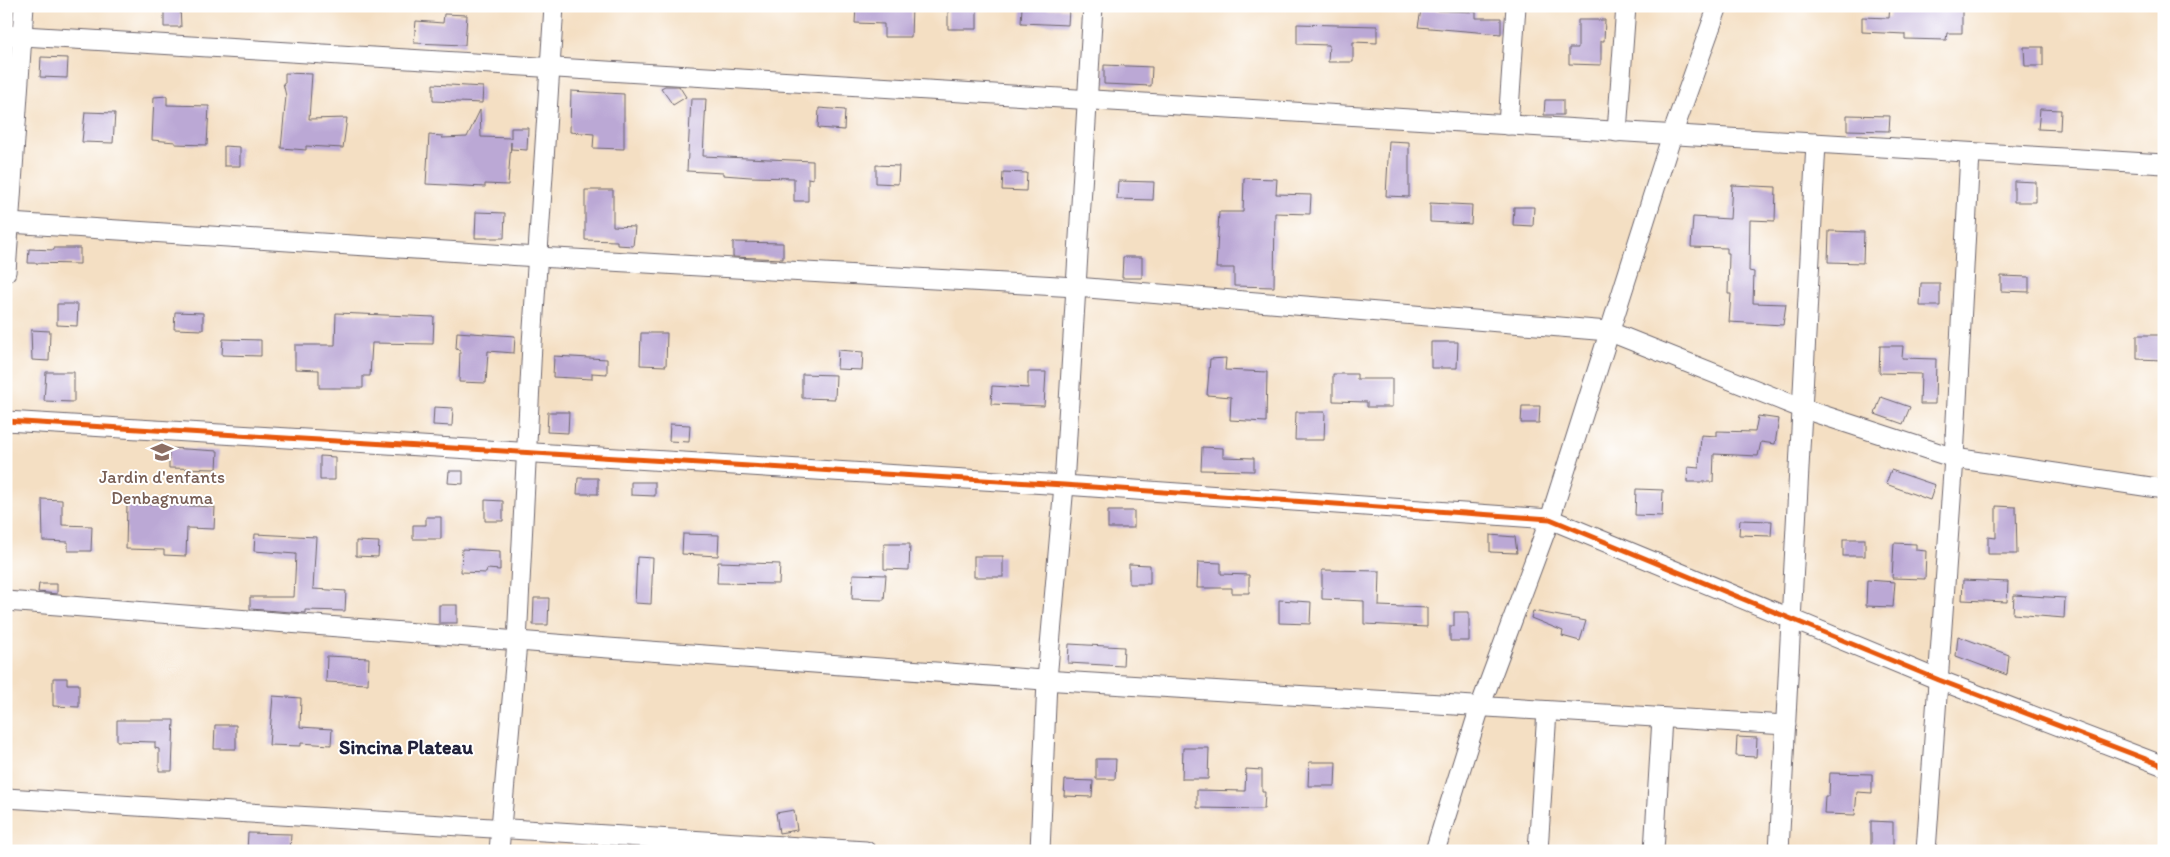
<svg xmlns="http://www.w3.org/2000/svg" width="2170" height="857" font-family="Itim,sans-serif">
<rect width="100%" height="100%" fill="#fff"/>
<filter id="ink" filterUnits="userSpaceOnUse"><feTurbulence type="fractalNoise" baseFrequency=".02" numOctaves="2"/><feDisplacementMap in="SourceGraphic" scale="10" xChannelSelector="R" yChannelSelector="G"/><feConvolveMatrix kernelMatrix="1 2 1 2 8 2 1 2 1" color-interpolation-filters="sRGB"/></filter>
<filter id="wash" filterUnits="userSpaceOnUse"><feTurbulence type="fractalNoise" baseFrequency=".0096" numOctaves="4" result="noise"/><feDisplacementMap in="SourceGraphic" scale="20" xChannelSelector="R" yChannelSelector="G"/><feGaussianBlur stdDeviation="1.12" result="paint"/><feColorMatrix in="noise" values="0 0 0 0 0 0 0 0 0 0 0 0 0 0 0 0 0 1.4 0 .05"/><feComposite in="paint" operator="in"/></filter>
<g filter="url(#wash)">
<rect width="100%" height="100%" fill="#f4dfc3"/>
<g id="blocks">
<g fill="#bba8d5">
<path d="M164,6H180L181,27H164Z"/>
<path d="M856,6H912L911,37H884V24L855,23Z"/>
<path d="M948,6L977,7V29H948Z"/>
<path d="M1890,6L1962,8V33H1947L1946,40L1905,39V34L1862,32V17L1889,18Z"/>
<path d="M1022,7L1069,9L1068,25L1021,23Z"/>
<path d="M1421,10L1476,12V18H1501V34L1418,27Z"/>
<path d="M444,14L467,15L465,45L414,43L416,21L443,23Z"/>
<path d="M1578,20H1605L1604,41H1601V65L1569,64V48H1578Z"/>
<path d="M1297,24L1377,26V43L1353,42V62H1328L1329,45L1297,44Z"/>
<path d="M2024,47H2043V66H2025Z"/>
<path d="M41,57L68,58L67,78L40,77Z"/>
<path d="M1104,65L1152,67L1151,86L1104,84Z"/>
<path d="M285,73L312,74L309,119L347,118L343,148L306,146V150L281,148L286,96L283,83H285Z"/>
<path d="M433,84L483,87L482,103L433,101Z"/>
<path d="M665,86H679L686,97L673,105L661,88Z"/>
<path d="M571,91L624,94V149L593,148L594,134L570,132Z"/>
<path d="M167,96V105L209,106L207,145L175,144V142L152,140L154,97Z"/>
<path d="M691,99H706L703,156L813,161V179L808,178V201H794V178L750,177L723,175V173L687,171Z"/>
<path d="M1545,100H1563V115H1544Z"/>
<path d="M819,108L845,110L844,130L818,128Z"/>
<path d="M2040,109L2061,110L2060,130L2038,129Z"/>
<path d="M480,110L481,137L511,138V128H528L527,150L511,149V142L508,185L485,184V187L426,184L429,135L443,136L442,138L467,137Z"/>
<path d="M85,112L115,113L113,143L82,142Z"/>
<path d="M1847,115L1890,116L1889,131L1847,130Z"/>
<path d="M1389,141L1409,142V197L1386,196Z"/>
<path d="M224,146L240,147V166H224Z"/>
<path d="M876,165L899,166L898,184L876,183Z"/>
<path d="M1003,172L1027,173L1026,191L1002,190Z"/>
<path d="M1244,178L1277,179L1276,194L1311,195L1310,214L1275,213L1274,287L1234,286V268H1216L1219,212H1243Z"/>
<path d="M1118,181L1154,182L1153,200L1117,199Z"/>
<path d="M2014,181L2036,182V202H2014Z"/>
<path d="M1732,185L1776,187L1775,221L1750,220L1749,271L1754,272L1753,303L1786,304L1783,325L1729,322L1731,294H1728L1729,253H1727V248L1691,247L1693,217L1730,219Z"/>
<path d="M585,190H613V226L635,227L633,246L617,245V241L585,240Z"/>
<path d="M1430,203L1472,205L1471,224L1430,222Z"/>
<path d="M1514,207H1534L1533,226L1513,225Z"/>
<path d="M476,212L505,213L504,238H475Z"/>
<path d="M1829,231L1864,232L1863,263L1828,262Z"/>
<path d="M733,242L783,243V259L733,257Z"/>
<path d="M54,248H80V264L28,263L29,249L54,250Z"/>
<path d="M1123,257H1142V278H1122Z"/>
<path d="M2001,276L2029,277V292L2001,291Z"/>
<path d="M1921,283H1940V306H1920Z"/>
<path d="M57,304H78L77,326L57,325Z"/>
<path d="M175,312L203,313V330L174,329Z"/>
<path d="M336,313L434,317L433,344L372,343L370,376H363V388H319V370L295,369V345H335Z"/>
<path d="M31,330L50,331L49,361L32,360Z"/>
<path d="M457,332L515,336L514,353L488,351L486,383L459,382L460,350L456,349Z"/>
<path d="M641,333H667L666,366L640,365Z"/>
<path d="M2137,335H2164L2163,360L2137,359Z"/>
<path d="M223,339L261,340V356L222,355Z"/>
<path d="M1431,342H1458L1457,368H1431Z"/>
<path d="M1880,346H1903L1902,358L1936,359L1935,404H1920L1921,374L1879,373Z"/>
<path d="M838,350L863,352L862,370L837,369Z"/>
<path d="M554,356L607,359V374L592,373V379L553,377Z"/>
<path d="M1226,358L1225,370L1267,372L1266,422L1230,420L1231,397L1207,395L1210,359Z"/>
<path d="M46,372H74V402L44,401Z"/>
<path d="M1028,372H1046L1044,406L991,404L992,386L1028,388Z"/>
<path d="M802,374L836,375L835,399L802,398Z"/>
<path d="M1333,374H1357V379H1392V407H1367V402L1333,401Z"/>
<path d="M1881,397L1910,407L1903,424L1875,414Z"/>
<path d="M1522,406H1540L1539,423H1521Z"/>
<path d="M434,407L453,408L452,426L433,425Z"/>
<path d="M548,412H569L568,433L547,432Z"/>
<path d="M1296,412H1325L1324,440H1295Z"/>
<path d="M1758,416L1779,419L1775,444L1761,442L1758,456L1714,454L1713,482H1687L1688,467L1699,468L1701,435L1717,436V431L1755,432Z"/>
<path d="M670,424L690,425L689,442L669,441Z"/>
<path d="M1202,447L1223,448V457L1254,458V471L1201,470Z"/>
<path d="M169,448L218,451L217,469L169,468Z"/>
<path d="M320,456L335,457V480H320Z"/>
<path d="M1891,470L1935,485L1930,500L1886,484Z"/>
<path d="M449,471H463V484L448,483Z"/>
<path d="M578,478H598V494H577Z"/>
<path d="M631,482H655V496L631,495Z"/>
<path d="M1636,489L1663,490L1662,516L1635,515Z"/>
<path d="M42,499L62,500V525L92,526L91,551H68V542L43,541Z"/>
<path d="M485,500L503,501V521H485Z"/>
<path d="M127,503L215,507L214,529L187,528L186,556L164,555V550L126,549Z"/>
<path d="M1996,506L2016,507L2017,554H1988V537L1996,538Z"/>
<rect x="1108" y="511" width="26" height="17"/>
<path d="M426,517H441V539H413V525H426Z"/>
<path d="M1740,520L1772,521L1771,536L1739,535Z"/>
<path d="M255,534L316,537L313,589L346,591L345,611L305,610V613L250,609V597H294L296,554L254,551Z"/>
<path d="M683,534L719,535L718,556L682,554Z"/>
<path d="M1490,535L1515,537L1517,553L1490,552Z"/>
<rect x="1843" y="539" width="22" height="17"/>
<path d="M356,541L379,542L378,557L356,556Z"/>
<path d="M1894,543L1916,544V550L1926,551L1925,579L1892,578Z"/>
<path d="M884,544H910L909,570L884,569Z"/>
<path d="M462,549L500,551V570L487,569L486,573L461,572Z"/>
<rect x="974" y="556" width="29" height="21"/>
<path d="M637,557L653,558L651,604L635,603Z"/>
<path d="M718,562L780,564L779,584L717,583Z"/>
<path d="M1198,562L1221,563V574L1249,575V593H1232V588H1197Z"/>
<path d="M1129,564L1150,565V584H1129Z"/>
<path d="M1322,570L1380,571L1379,606L1427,608V627L1364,624V601L1322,599Z"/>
<path d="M853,574L886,575L884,600L852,599Z"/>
<path d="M1867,580L1895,582L1893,607L1866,606Z"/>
<path d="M1963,580L2008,582L2007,602L1962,600Z"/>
<path d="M39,584H57V594L38,592Z"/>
<path d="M2014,595L2065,598L2064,618L2013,614Z"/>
<path d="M534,598H549L548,625H533Z"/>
<path d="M1279,600L1311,602L1310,624L1279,623Z"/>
<rect x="439" y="605" width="18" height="18"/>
<path d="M1533,611L1586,621L1580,641L1562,636L1563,631L1531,618Z"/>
<path d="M1454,612H1469V641H1450V626H1454Z"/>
<path d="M1958,636L2009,655L2007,675L1956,656Z"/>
<path d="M1069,644L1124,647L1123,666L1068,663Z"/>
<path d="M327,656L369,658L368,684L326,682Z"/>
<path d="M53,678H67V684H79V707L53,706Z"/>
<path d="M273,696L301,698L300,727L332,729L331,745L301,743V746L269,745Z"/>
<path d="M117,720H174L172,771H159V749L155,748V742L117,741Z"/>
<path d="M215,725H236V749H214Z"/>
<path d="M1737,737L1757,738L1756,757L1736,756Z"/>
<path d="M1183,748H1209L1208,779H1182Z"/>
<path d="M1096,759H1116L1115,779H1096Z"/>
<path d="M1309,762H1336L1335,786H1308Z"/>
<path d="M1246,769L1262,770V792H1265L1264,809L1197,808V790L1245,791Z"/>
<path d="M1830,773L1872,774V793L1857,792L1855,815L1824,814L1825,796H1829Z"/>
<path d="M1065,780L1093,781L1092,797L1064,796Z"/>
<path d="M794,810L797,830L779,833L776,813Z"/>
<path d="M1871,821L1893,822V849H1871Z"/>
<path d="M248,833L291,834L290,851H247Z"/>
</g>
</g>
</g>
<g filter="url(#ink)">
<use href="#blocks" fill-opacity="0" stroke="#6c646b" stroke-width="1"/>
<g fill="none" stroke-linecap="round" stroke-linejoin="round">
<g stroke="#6c646b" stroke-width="21">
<g id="street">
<path d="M6,35L2164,164"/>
<path d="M1508,125L1516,6"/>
<path d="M1617,132L1626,6"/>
<path d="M9,223L538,257L1076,287L1608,331L1801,408L1954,458L2164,489"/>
<path d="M6,272L24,6"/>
<path d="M6,421L1064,485L1550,519L1939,680L2164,766"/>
<path d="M6,601C352,629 697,655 1043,680C1290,697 1538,710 1786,725"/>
<path d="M6,798L866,851"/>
<path d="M499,851L517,642L532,344L554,6"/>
<path d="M1040,851L1047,680L1064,485L1093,6"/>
<path d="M1435,851L1480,707L1550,519L1672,135L1718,6"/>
<path d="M1538,851L1547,711"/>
<path d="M1654,851L1662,718"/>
<path d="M1779,851L1816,143"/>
<path d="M1926,851L1954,458L1970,153"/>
</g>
</g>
<use href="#street" stroke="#fff" stroke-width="19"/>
<g stroke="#fff" stroke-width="8">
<path id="cycleway" d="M6,421L1064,485L1550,519L1939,680L2164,766"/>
</g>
<use href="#cycleway" stroke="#e8590c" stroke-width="5"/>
</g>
</g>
<defs>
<g id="school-bare" transform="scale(1.725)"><path d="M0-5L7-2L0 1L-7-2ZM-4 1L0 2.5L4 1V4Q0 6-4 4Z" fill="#8d6e63" stroke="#fff" stroke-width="2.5" paint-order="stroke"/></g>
</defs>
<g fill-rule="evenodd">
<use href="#school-bare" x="162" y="452"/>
</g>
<g text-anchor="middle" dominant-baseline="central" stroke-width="4" stroke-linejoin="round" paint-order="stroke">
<g font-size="18" fill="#785e54" stroke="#fff">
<text x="162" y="477">Jardin d'enfants<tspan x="162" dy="21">Denbagnuma</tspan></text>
</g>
<g font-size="20" font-weight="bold" fill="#22223b" stroke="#fff">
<text x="406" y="747">Sincina Plateau</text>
</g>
</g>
<rect width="2170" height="857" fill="none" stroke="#fff" stroke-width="25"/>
</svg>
